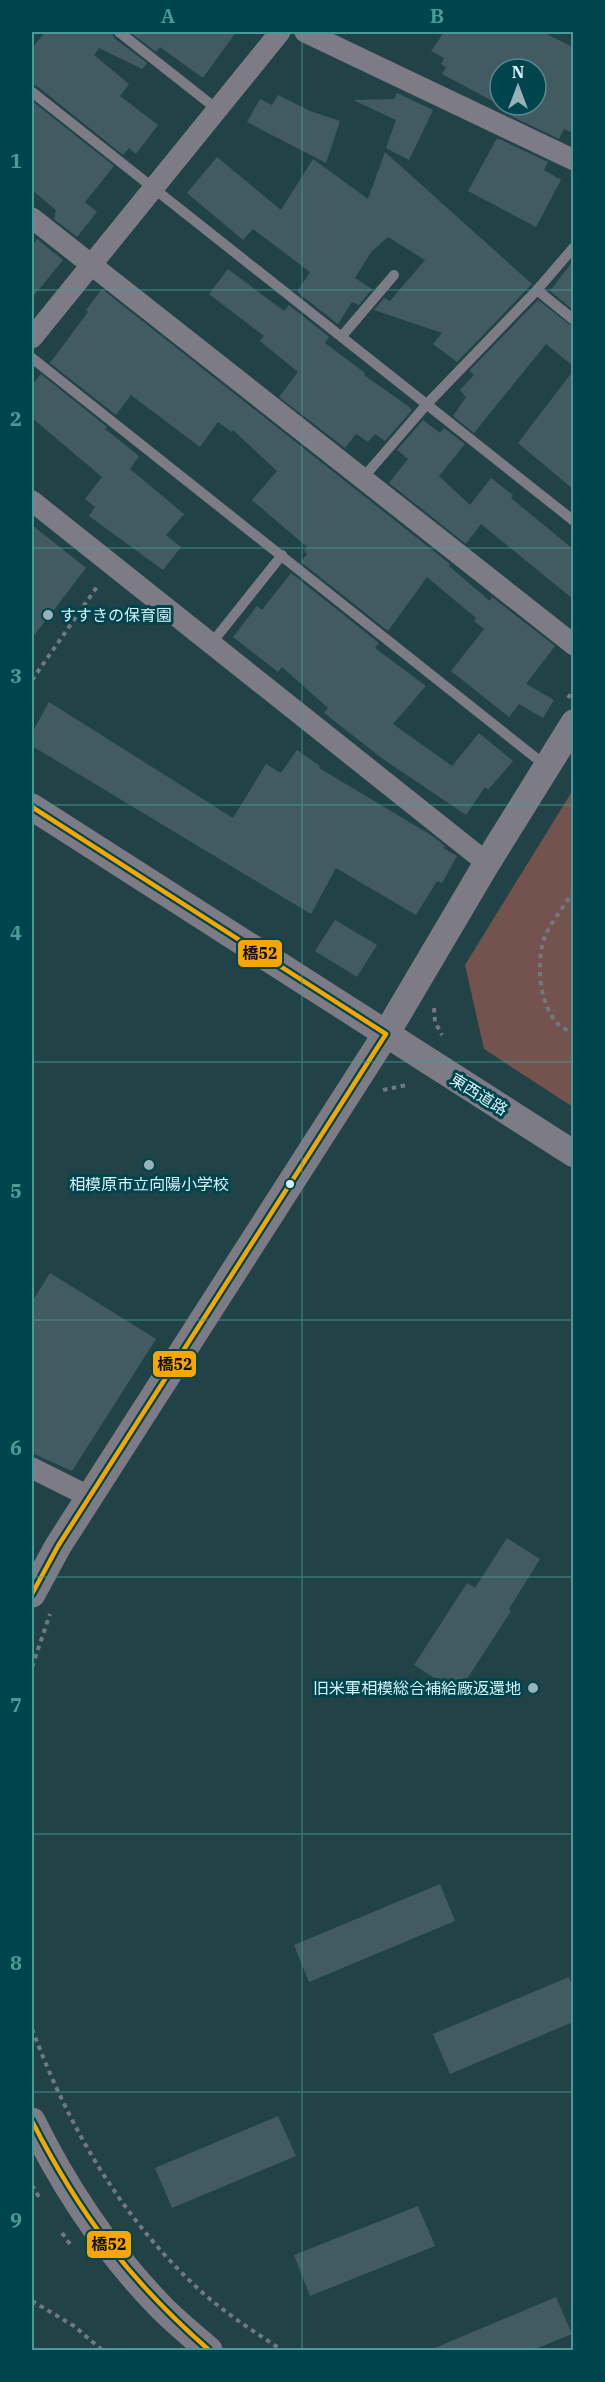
<svg xmlns="http://www.w3.org/2000/svg" width="605" height="2382" font-family="'IBM Plex Serif','Noto Sans JP',serif">
<rect width="100%" height="100%" fill="#214348"/>
<path fill="#74534e" d="M573,790V1107L484,1049L465,965Z"/>
<g fill="#425b62">
<path d="M45,32H112L114,38L147,63L142,69L99,48L94,55L129,84L120,96L158,125L136,154L129,148L123,155L37,86L32,85V48Z"/>
<path d="M130,32H236L203,78L160,47L156,52Z"/>
<path d="M444,32H542L573,47V133L564,129L559,139L509,115L512,111L501,105H536V69H500V105L442,74L446,67L441,64L444,58L431,51Z"/>
<path d="M397,93L433,110L409,160L386,148L396,120L353,100L394,99Z"/>
<path d="M278,95L310,111L340,121L326,163L247,122L260,99L272,105Z"/>
<path d="M32,101L114,166L85,202L97,212L77,237L54,219L56,210L32,190Z"/>
<path d="M497,138L548,162L544,170L561,180L536,227L468,191Z"/>
<path d="M385,152L532,284L457,362L433,344L442,333L374,310L384,298L390,301L425,260L388,237L371,252L355,278L372,289L359,305L352,302L338,324L297,292L310,272L253,229L243,240L187,193L217,157L281,210L313,159L368,199Z"/>
<path d="M37,239L63,260L32,298V246Z"/>
<path d="M573,261V310L550,291Z"/>
<path d="M228,269L284,311L289,305L329,337L325,343L365,373L364,375L408,406L412,410L385,441L375,434L368,442L356,434L345,448L279,397L298,372L260,341L264,336L209,294Z"/>
<path d="M102,289L450,564L449,566L490,601L492,597L555,646L526,684L554,700L543,718L519,704L509,717L451,671L484,629L474,621L476,618L427,577L388,631L301,562L307,554L304,551L307,547L252,500L277,471L233,430L232,432L218,422L200,447L131,395L116,415L50,363L88,312L86,310Z"/>
<path d="M538,300L573,327V366L546,344L474,433L453,416L466,397L460,390L474,375L469,371Z"/>
<path d="M573,371V489L518,443Z"/>
<path d="M41,374L107,427L105,429L139,456L130,469L184,514L166,535L181,547L163,570L89,516L95,507L85,499L102,477L32,418V385Z"/>
<path d="M423,420L440,433L444,428L465,444L439,476L470,505L491,478L513,495L511,498L573,549V599L481,524L466,544L389,483L408,459L397,450Z"/>
<path d="M32,525L86,568L32,638Z"/>
<path d="M291,573L379,643L375,648L426,686L393,724L452,766L479,733L513,761L488,790L485,787L466,815L383,759L324,713L328,708L282,667L278,672L233,637L257,606L262,610Z"/>
<path d="M49,702L233,818L266,764L281,773L297,750L320,766L319,768L431,835L445,846L443,848L457,856L442,883L437,881L416,915L336,868L311,914L32,746V733Z"/>
<path d="M335,920L377,945L357,977L315,951Z"/>
<path d="M50,1273L156,1339L72,1471L32,1453V1302Z"/>
<path d="M507,1538L540,1559L509,1609L511,1611L458,1693L414,1665L467,1583L475,1588Z"/>
<path d="M440,1884L455,1921L309,1982L294,1945Z"/>
<path d="M569,1977L573,1989V2022L450,2074L433,2034Z"/>
<path d="M278,2116L296,2156L172,2208L155,2168Z"/>
<path d="M418,2206L435,2246L310,2296L294,2255Z"/>
<path d="M556,2297L572,2334L533,2350H430Z"/>
</g>
<g fill="none" stroke-linecap="round" stroke-linejoin="round">
<g stroke="#707980" stroke-width="4" stroke-dasharray="4.5 4.5" stroke-linecap="butt">
<path d="M32,680L99,584"/>
<path d="M568,698L574,689"/>
<path d="M574,891C564,906 550,923 544,939C536,964 539,1004 558,1024C562,1028 569,1031 574,1034"/>
<path d="M434,1008L435,1022L442,1035"/>
<path d="M383,1090L407,1085"/>
<path d="M32,1667L50,1614"/>
<path d="M32,2029C70,2130 123,2221 204,2294C228,2315 256,2333 282,2350"/>
<path d="M32,2185L39,2197"/>
<path d="M62,2233L72,2247"/>
<path d="M32,2301L74,2326L102,2350"/>
</g>
<g stroke="#7d7b86" stroke-width="10">
<path d="M119,32L218,110"/>
<path d="M32,92L574,521"/>
<path d="M537,290L574,320"/>
<path d="M342,336L394,275"/>
<path d="M32,358L546,766"/>
<path d="M362,479L427,404L537,290L574,247"/>
<path d="M211,644L282,555"/>
</g>
<g stroke="#7d7b86" stroke-width="21">
<path d="M305,32L574,160"/>
<path d="M32,218L574,645"/>
<path d="M32,338L280,32"/>
<path d="M32,501L487,863"/>
<path d="M32,1468L90,1497"/>
</g>
<g stroke="#7d7b86" stroke-width="27">
<path d="M32,807L574,1154"/>
<path d="M32,1594L58,1546L386,1034L487,863L574,723"/>
<path d="M32,2121C65,2188 106,2250 158,2304C174,2321 192,2335 209,2350"/>
</g>
<g stroke="#00444e" stroke-width="9">
<g id="bus-1">
<path d="M32,807L386,1034L58,1546L32,1594"/>
<path d="M32,2121C80,2215 130,2281 209,2350"/>
</g>
</g>
<use href="#bus-1" stroke="#f7a600" stroke-width="4.5"/>
</g>
<path fill="none" stroke="#4a9b97" stroke-width="1.5" stroke-opacity="0.55" d="M302,32V2350M32,290H574M32,548H574M32,805H574M32,1062H574M32,1320H574M32,1577H574M32,1834H574M32,2092H574"/>
<g fill="#95b3b9" stroke="#00444e" stroke-width="2">
<circle cx="48" cy="615" r="6"/>
<circle cx="149" cy="1165" r="6"/>
<circle cx="533" cy="1688" r="6"/>
</g>
<circle fill="#d3f0f6" stroke="#00444e" stroke-width="2" cx="290" cy="1184" r="5"/>
<g text-anchor="middle" dominant-baseline="central" stroke-width="6" stroke-linejoin="round" paint-order="stroke">
<g font-size="16" fill="#d3f0f6" stroke="#00444e" text-anchor="start">
<text x="60" y="615">すすきの保育園</text>
<text x="149" y="1184" text-anchor="middle">相模原市立向陽小学校</text>
<text x="521" y="1688" text-anchor="end">旧米軍相模総合補給廠返還地</text>
</g>
<g font-size="16" fill="#d3f0f6" stroke="#00444e">
<text transform="translate(479 1094) rotate(32)">東西道路</text>
</g>
</g>
<g stroke="#00444e" stroke-width="2">
<rect x="237" y="939" width="46" height="29" rx="6" fill="#f7a600"/>
<rect x="152" y="1350" width="45" height="28" rx="6" fill="#f7a600"/>
<rect x="86" y="2230" width="46" height="29" rx="6" fill="#f7a600"/>
</g>
<g font-size="16" text-anchor="middle" font-weight="bold" fill="#111">
<text x="260" y="959">橋52</text>
<text x="175" y="1370">橋52</text>
<text x="109" y="2250">橋52</text>
</g>
<rect width="605" height="2382" fill="none" stroke="#00444e" stroke-width="66"/>
<g transform="translate(518 87)"><circle r="28" fill="#00444e" stroke="#548991" stroke-width="1.5"/>
<path d="M0-4.5L10 22L0 15L-10 22Z" fill="#95b3b9"/>
<text y="-9" font-size="16" font-weight="bold" text-anchor="middle" fill="#d3f0f6">N</text>
</g>
<rect x="33" y="33" width="539" height="2316" fill="none" stroke="#4a9b97" stroke-width="2"/>
<g font-size="20" text-anchor="middle" font-weight="bold" fill="#4a9b97">
<text x="168" y="23">A</text>
<text x="437" y="23">B</text>
<text x="16" y="168">1</text>
<text x="16" y="426">2</text>
<text x="16" y="683">3</text>
<text x="16" y="940">4</text>
<text x="16" y="1198">5</text>
<text x="16" y="1455">6</text>
<text x="16" y="1712">7</text>
<text x="16" y="1970">8</text>
<text x="16" y="2227">9</text>
</g>
</svg>
